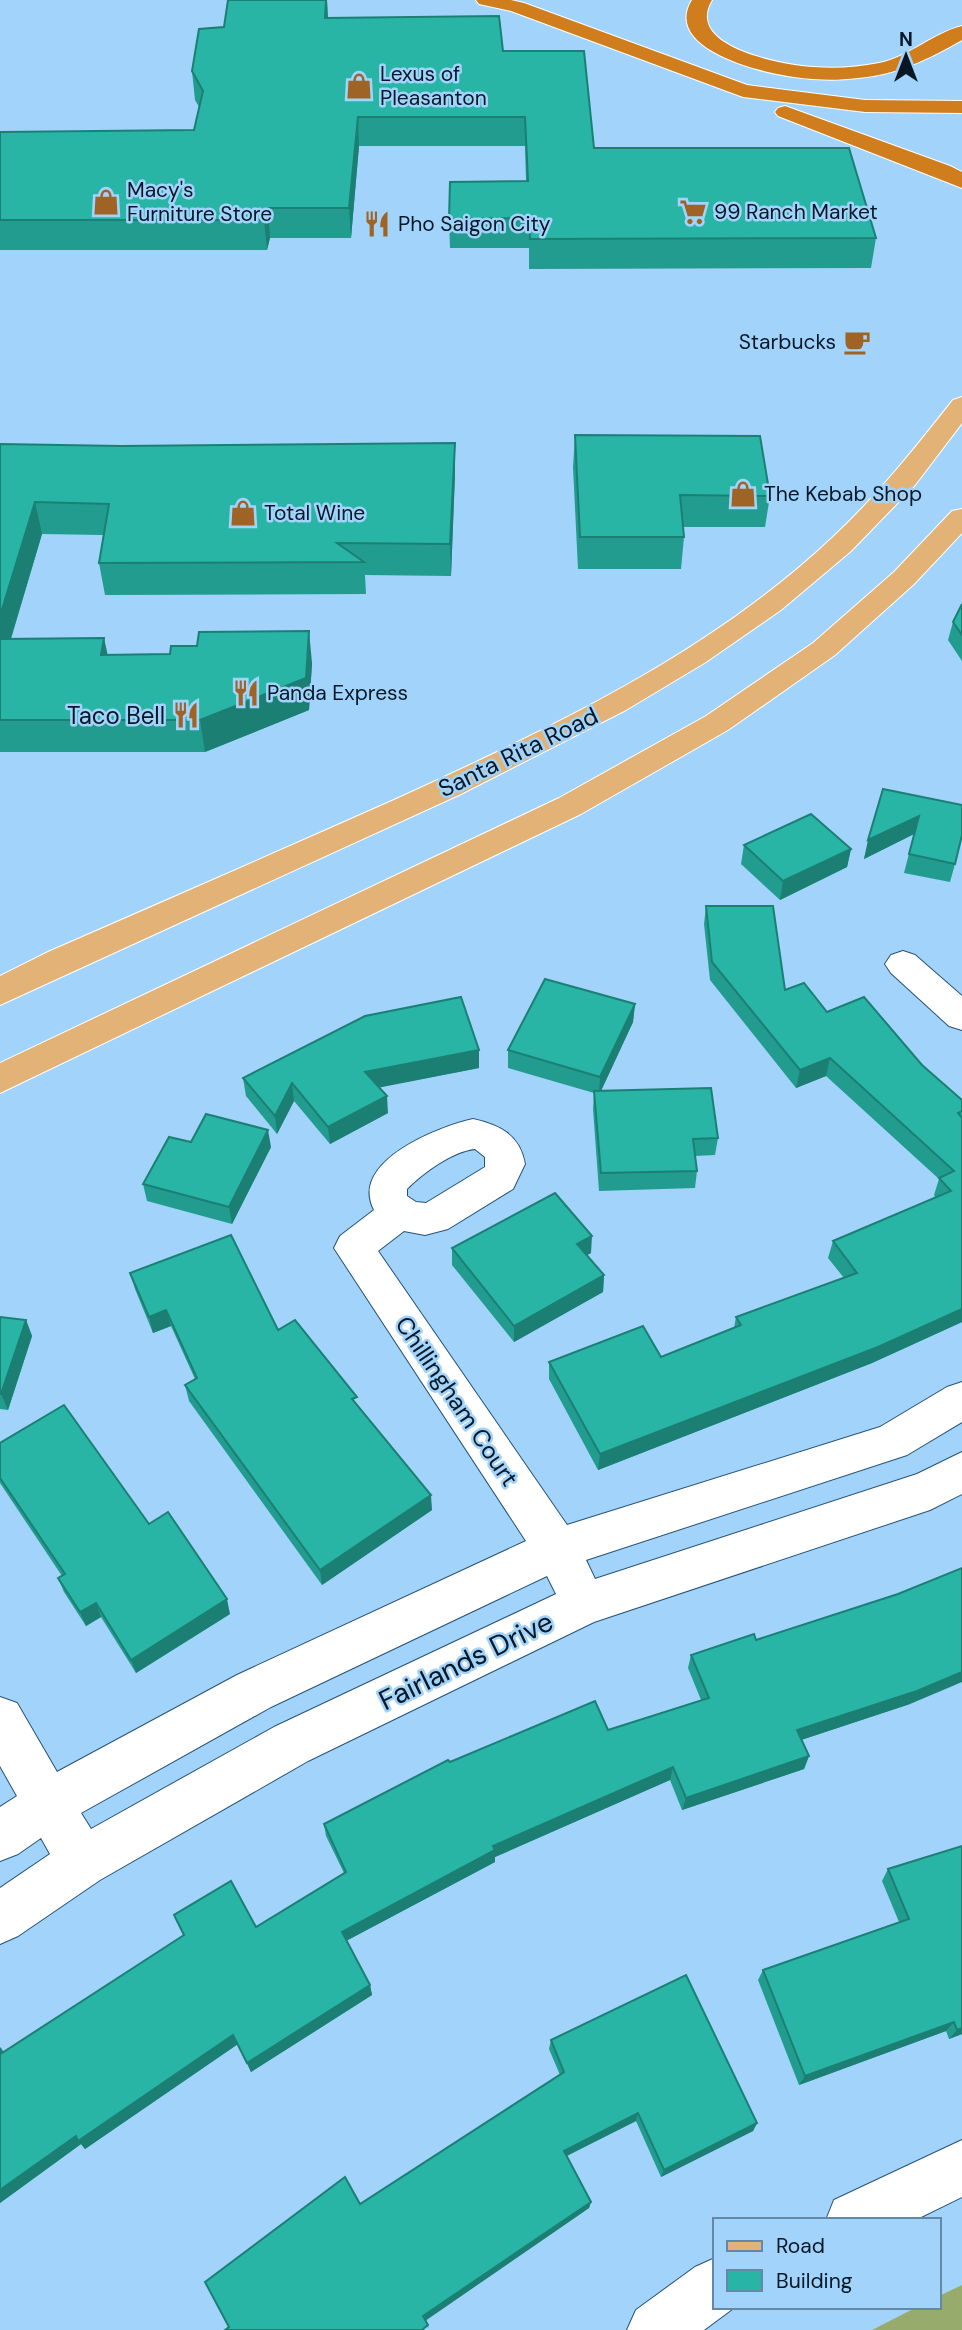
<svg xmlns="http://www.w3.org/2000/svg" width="962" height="2330" font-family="'DM Sans',sans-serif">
<rect width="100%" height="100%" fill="#a2d3fb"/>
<path fill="#97ac6c" d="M962,2285V2330H872L917,2307H939V2296Z"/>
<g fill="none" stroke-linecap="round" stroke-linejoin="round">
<g stroke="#265376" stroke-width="2">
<g id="minor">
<path d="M903,951L915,955L962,996V1030L949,1026L891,973L885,964L891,955Z"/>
<path d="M473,1119C500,1125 520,1135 525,1164L513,1189L448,1229L425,1235L404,1231L378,1251L567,1525L880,1427L947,1387L962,1382V1422L907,1455L586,1560L595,1579L917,1474L962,1452V1494L930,1510L594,1622L308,1761L100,1880L18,1936L0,1944V1888L50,1854L41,1838L18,1854L0,1861V1807L17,1796L0,1766V1697L17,1703L57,1772L237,1675L526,1541L334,1248L340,1236L374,1210C349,1162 437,1127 473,1119ZM475,1149L485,1157V1167L426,1203L416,1202L407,1196V1189C423,1173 453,1151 475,1149ZM547,1576L556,1594L274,1727L91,1829L81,1813L271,1707Z"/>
<path d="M962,2140V2197L915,2220H826L834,2200Z"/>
<path d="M715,2258V2307H735L704,2330H627L636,2310L695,2267Z"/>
</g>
</g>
<g stroke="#fff" stroke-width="2">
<g id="primary">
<path d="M962,397V423L915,485L851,551L781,610L706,662L626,710L461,794L0,1005V976L48,952C163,902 279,851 394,800C547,730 708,655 832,538C878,495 915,448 953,400Z"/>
<path d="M962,509V533L914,584L835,655L728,730L581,814L0,1093V1063L559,798L706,716L813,643L894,572L952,511Z"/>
</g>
</g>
<g stroke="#fff" stroke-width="2">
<g id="motorway">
<path d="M476,0H511L524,3L747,85L865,100L962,101V113L865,112L743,97L511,11L479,4Z"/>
<path d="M692,0H712C683,48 784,65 814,67C836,69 858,67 879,63C909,57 933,33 962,26V40C929,59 896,75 858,78C836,81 815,80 794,77C762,73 662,49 692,0Z"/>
<path d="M785,106L950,166L962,172V188L778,116L775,112L778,108Z"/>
</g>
</g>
<use href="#minor" fill="#fff" fill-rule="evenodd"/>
<use href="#primary" fill="#e3b277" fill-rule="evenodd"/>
<use href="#motorway" fill="#d07e1d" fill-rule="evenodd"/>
</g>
<g fill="#229c8f">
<path d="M228,0H327L328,18L503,51L594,148L876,238L871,268L529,269V248H450L449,219L526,181L525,146H359L351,238H270L267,250H0V132L194,130L199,107L195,100L192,71L224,27Z"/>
<path d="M575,435L770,496L765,527H683L684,537L681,569H578L573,467Z"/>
<path d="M455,443V474L451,576L365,575L366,594L105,595L99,563L103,535L42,534L11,639L108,655L312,663L309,710L205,752H0V444L121,446Z"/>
<path d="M962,604V661L948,640L953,622Z"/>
<path d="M883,789L955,864L950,882L904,873L914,834L864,859Z"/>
<path d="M744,845L851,849L847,867L780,900L741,864Z"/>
<path d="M706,906L785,990L827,1012L922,1065L962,1100V1322L872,1363L598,1470L549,1379V1362L661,1357L734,1328L736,1317L844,1278L828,1258L833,1241L935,1197L934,1195L939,1179L826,1076L796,1088L710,980L704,924Z"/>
<path d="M635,1004L633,1022L601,1091L718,1138L715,1155L695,1156L697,1171L695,1188L599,1191L593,1109L594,1093L508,1068V1050Z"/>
<path d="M479,1068L379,1087L388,1113L330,1144L294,1101L277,1134L246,1096L243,1078Z"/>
<path d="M191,1142L271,1147L232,1224L147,1201L143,1184Z"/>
<path d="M452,1248L591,1253L587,1255L604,1275L603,1292L514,1342L452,1265Z"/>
<path d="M130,1273L278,1330L357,1406L432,1510L322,1585L189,1401L185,1385L195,1379L171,1326L153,1333L135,1289Z"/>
<path d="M0,1317L26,1320L32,1336L8,1410L0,1409Z"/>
<path d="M0,1443L149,1524L230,1614L136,1673L101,1617L86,1626L64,1592L58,1578L62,1576L0,1483Z"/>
<path d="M756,1640L910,1704L801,1740L809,1756L804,1769L682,1810L670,1780L495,1857V1862L346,1941L370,1985L372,1995L251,2072L238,2044L85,2149L81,2144L0,2203V2047L4,2052L256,1927L344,1873L326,1836L324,1824L450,1762L608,1730L701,1700L688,1668L691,1655Z"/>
<path d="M888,1869L962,2034L949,2039L946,2031L799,2085L758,1980L763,1970L899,1922L882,1881Z"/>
<path d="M551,2040L757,2123L753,2131L661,2177L636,2121L567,2156L591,2202L589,2208L426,2320L429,2329L360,2204L560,2075L549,2049Z"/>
</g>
<g fill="#1c7f74">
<path d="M326,0H327L328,23L325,18Z"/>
<path d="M358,117L359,146L351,238L349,208Z"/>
<path d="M268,208L270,238L267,250L264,220Z"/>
<path d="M455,443V474L451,576L450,544Z"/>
<path d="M35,502L42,534L1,671L0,667V616Z"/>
<path d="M309,631L312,663L309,710L205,752L200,720Z"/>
<path d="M104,638L111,670L101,655Z"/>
<path d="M919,816L914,834L864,859L868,840Z"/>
<path d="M851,849L847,867L780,900L783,881Z"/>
<path d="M635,1004L633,1022L599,1095L600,1077Z"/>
<path d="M479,1050V1068L367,1090L365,1072Z"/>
<path d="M830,1058L826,1076L796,1088L800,1070Z"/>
<path d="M292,1083L294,1101L277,1134L275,1116Z"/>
<path d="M387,1096L388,1113L330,1144L328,1127Z"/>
<path d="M268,1130L271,1147L232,1224L229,1207Z"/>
<path d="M592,1236L591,1253L576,1261L577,1244Z"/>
<path d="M604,1275L603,1292L514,1342V1326Z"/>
<path d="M962,1309V1322L872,1363L598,1470L600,1454Z"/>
<path d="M166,1310L171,1326L153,1333L149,1317Z"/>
<path d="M26,1320L32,1336L8,1410L1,1394Z"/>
<path d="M431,1495L432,1510L322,1585L320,1570Z"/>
<path d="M227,1599L230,1614L136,1673L131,1660Z"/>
<path d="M96,1603L101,1617L86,1626L80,1612Z"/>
<path d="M962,1672V1682L910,1704L792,1743L797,1730Z"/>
<path d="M809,1756L804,1769L682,1810L686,1798Z"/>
<path d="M673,1767L670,1780L495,1857V1862L344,1942L342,1932L493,1846Z"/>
<path d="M370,1985L372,1995L251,2072L247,2063Z"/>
<path d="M954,2022L946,2031L799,2085L805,2076Z"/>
<path d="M962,2028V2034L949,2039L957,2030Z"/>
<path d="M233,2035L238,2044L85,2149L81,2144L0,2203V2190L76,2136Z"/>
<path d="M638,2113L636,2121L562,2158L564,2151Z"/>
<path d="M757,2123L753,2131L661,2177L664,2170Z"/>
<path d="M591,2202L589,2208L425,2321L423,2316Z"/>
</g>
<g fill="#28b5a6" stroke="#1c7f74" stroke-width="2">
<path d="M228,0H326L325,18L499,16L503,51H584L594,148H849L876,238L530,239L529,218L449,219L450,182L528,181L525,117H358L349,208H268L264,220H0V132L194,130L203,91L192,71L199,29L224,27Z"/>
<path d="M575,435L760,436L770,496L680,495L684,537H580Z"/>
<path d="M455,443L450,544L337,543L364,562L99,563L109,504L35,502L0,616V444L121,446Z"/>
<path d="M962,604V635L953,622Z"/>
<path d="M309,631L306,678L200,720H0V639L104,638L101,655L170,654L171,646H197L199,632Z"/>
<path d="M883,789L962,805V835L955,864L909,854L919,816L868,840Z"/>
<path d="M811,814L851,849L783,881L744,845Z"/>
<path d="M706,906H773L785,990L804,983L827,1012L864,997L922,1065L962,1100V1111L958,1113L962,1118V1309L878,1347L600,1454L549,1362L643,1326L661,1357L741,1325L736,1317L857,1273L833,1241L951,1191L939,1178L954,1171L830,1058L800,1070L712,962Z"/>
<path d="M545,979L635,1004L600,1077L508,1050Z"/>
<path d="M461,997L479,1050L365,1072L387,1096L328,1127L292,1083L275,1116L243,1078L365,1016Z"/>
<path d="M711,1088L718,1138L693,1139L697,1171L601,1173L594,1091Z"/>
<path d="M206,1114L268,1130L229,1207L143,1184L169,1137L191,1142Z"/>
<path d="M555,1193L592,1236L577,1244L604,1275L514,1326L452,1248Z"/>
<path d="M231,1235L278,1330L295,1320L357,1397L352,1399L431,1495L320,1570L185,1385L197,1378L166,1310L149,1317L130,1273Z"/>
<path d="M0,1317L26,1320L1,1394H0Z"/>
<path d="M64,1405L149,1524L168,1512L227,1599L131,1660L96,1603L80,1612L58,1578L65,1574L0,1478V1443Z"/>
<path d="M962,1568V1672L917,1691L797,1730L809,1756L686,1798L673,1767L493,1846L495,1850L342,1932L370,1985L247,2063L233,2035L78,2141L76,2136L0,2190V2048L2,2053L184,1935L174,1915L231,1881L256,1927L346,1872L324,1824L448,1760L450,1762L595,1701L608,1730L709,1698L691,1655L754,1634L756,1640L898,1594Z"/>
<path d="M962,1846V2028L957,2030L954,2022L805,2076L763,1970L909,1919L888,1869Z"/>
<path d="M686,1975L757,2123L664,2170L638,2113L564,2151L591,2202L423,2316L428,2325L422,2330H225L229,2327L205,2282L345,2177L360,2204L564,2072L551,2040Z"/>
</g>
<defs>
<g id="shop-bare" transform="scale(2.1)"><path d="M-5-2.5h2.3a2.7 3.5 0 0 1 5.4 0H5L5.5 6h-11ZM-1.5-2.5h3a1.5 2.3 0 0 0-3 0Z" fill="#9f6425" stroke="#a2d3fb" stroke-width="2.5" paint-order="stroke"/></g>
<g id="supermarket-bare" transform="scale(2.1)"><path d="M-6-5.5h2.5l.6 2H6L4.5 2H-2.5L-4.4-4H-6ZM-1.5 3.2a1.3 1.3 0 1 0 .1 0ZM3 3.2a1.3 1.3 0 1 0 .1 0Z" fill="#9f6425" stroke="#a2d3fb" stroke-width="2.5" paint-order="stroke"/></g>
<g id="restaurant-bare" transform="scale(2.1)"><path d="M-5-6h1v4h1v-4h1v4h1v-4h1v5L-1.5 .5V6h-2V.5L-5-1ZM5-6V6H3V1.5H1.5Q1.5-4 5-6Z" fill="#9f6425" stroke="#a2d3fb" stroke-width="2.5" paint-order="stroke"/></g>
<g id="cafe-bare" transform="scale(2.1)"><path d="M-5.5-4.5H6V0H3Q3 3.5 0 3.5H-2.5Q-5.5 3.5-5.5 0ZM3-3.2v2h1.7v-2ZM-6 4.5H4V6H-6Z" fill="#9f6425" stroke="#a2d3fb" stroke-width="2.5" paint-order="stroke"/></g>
</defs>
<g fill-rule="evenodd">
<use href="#shop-bare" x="359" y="86"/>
<use href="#shop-bare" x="106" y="202"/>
<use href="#supermarket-bare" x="693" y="212"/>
<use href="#restaurant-bare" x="377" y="224"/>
<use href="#cafe-bare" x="857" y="342"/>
<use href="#shop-bare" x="743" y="494"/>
<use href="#shop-bare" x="243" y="513"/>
<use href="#restaurant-bare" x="246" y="693"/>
<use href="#restaurant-bare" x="186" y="715"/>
</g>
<g text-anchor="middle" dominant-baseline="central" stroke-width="5" stroke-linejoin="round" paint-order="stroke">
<g font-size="21" fill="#061826" stroke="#a2d3fb" text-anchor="start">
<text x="380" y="74">Lexus of<tspan x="380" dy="24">Pleasanton</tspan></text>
<text x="127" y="190">Macy's<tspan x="127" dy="24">Furniture Store</tspan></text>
<text x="714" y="212">99 Ranch Market</text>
<text x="398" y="224">Pho Saigon City</text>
<text x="836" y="342" text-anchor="end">Starbucks</text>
<text x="764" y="494">The Kebab Shop</text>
<text x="264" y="513">Total Wine</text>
<text x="267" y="693">Panda Express</text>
</g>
<g font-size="24" fill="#061826" stroke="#a2d3fb" text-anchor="end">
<text x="165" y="715">Taco Bell</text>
</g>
<g font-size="24" fill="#061826" stroke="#a2d3fb">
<text transform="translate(518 752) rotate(-26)">Santa Rita Road</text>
<text transform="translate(457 1401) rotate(56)">Chillingham Court</text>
</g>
<g font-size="28" fill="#061826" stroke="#a2d3fb">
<text transform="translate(466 1661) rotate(-26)">Fairlands Drive</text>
</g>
</g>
<rect x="713" y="2218" width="228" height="91" fill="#a2d3fb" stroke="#6488a6" stroke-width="2"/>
<rect x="727" y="2241" width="35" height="10" fill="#e3b277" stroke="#6488a6" stroke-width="2"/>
<text x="776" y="2253" font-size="21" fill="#061826">Road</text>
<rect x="727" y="2270" width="35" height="21" fill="#28b5a6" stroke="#6488a6" stroke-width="2"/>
<text x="776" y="2288" font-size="21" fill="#061826">Building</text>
<g transform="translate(906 56)" stroke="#a2d3fb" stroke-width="5" paint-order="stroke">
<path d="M0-5L12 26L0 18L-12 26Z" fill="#061826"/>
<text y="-10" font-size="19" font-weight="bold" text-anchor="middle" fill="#061826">N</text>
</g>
</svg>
